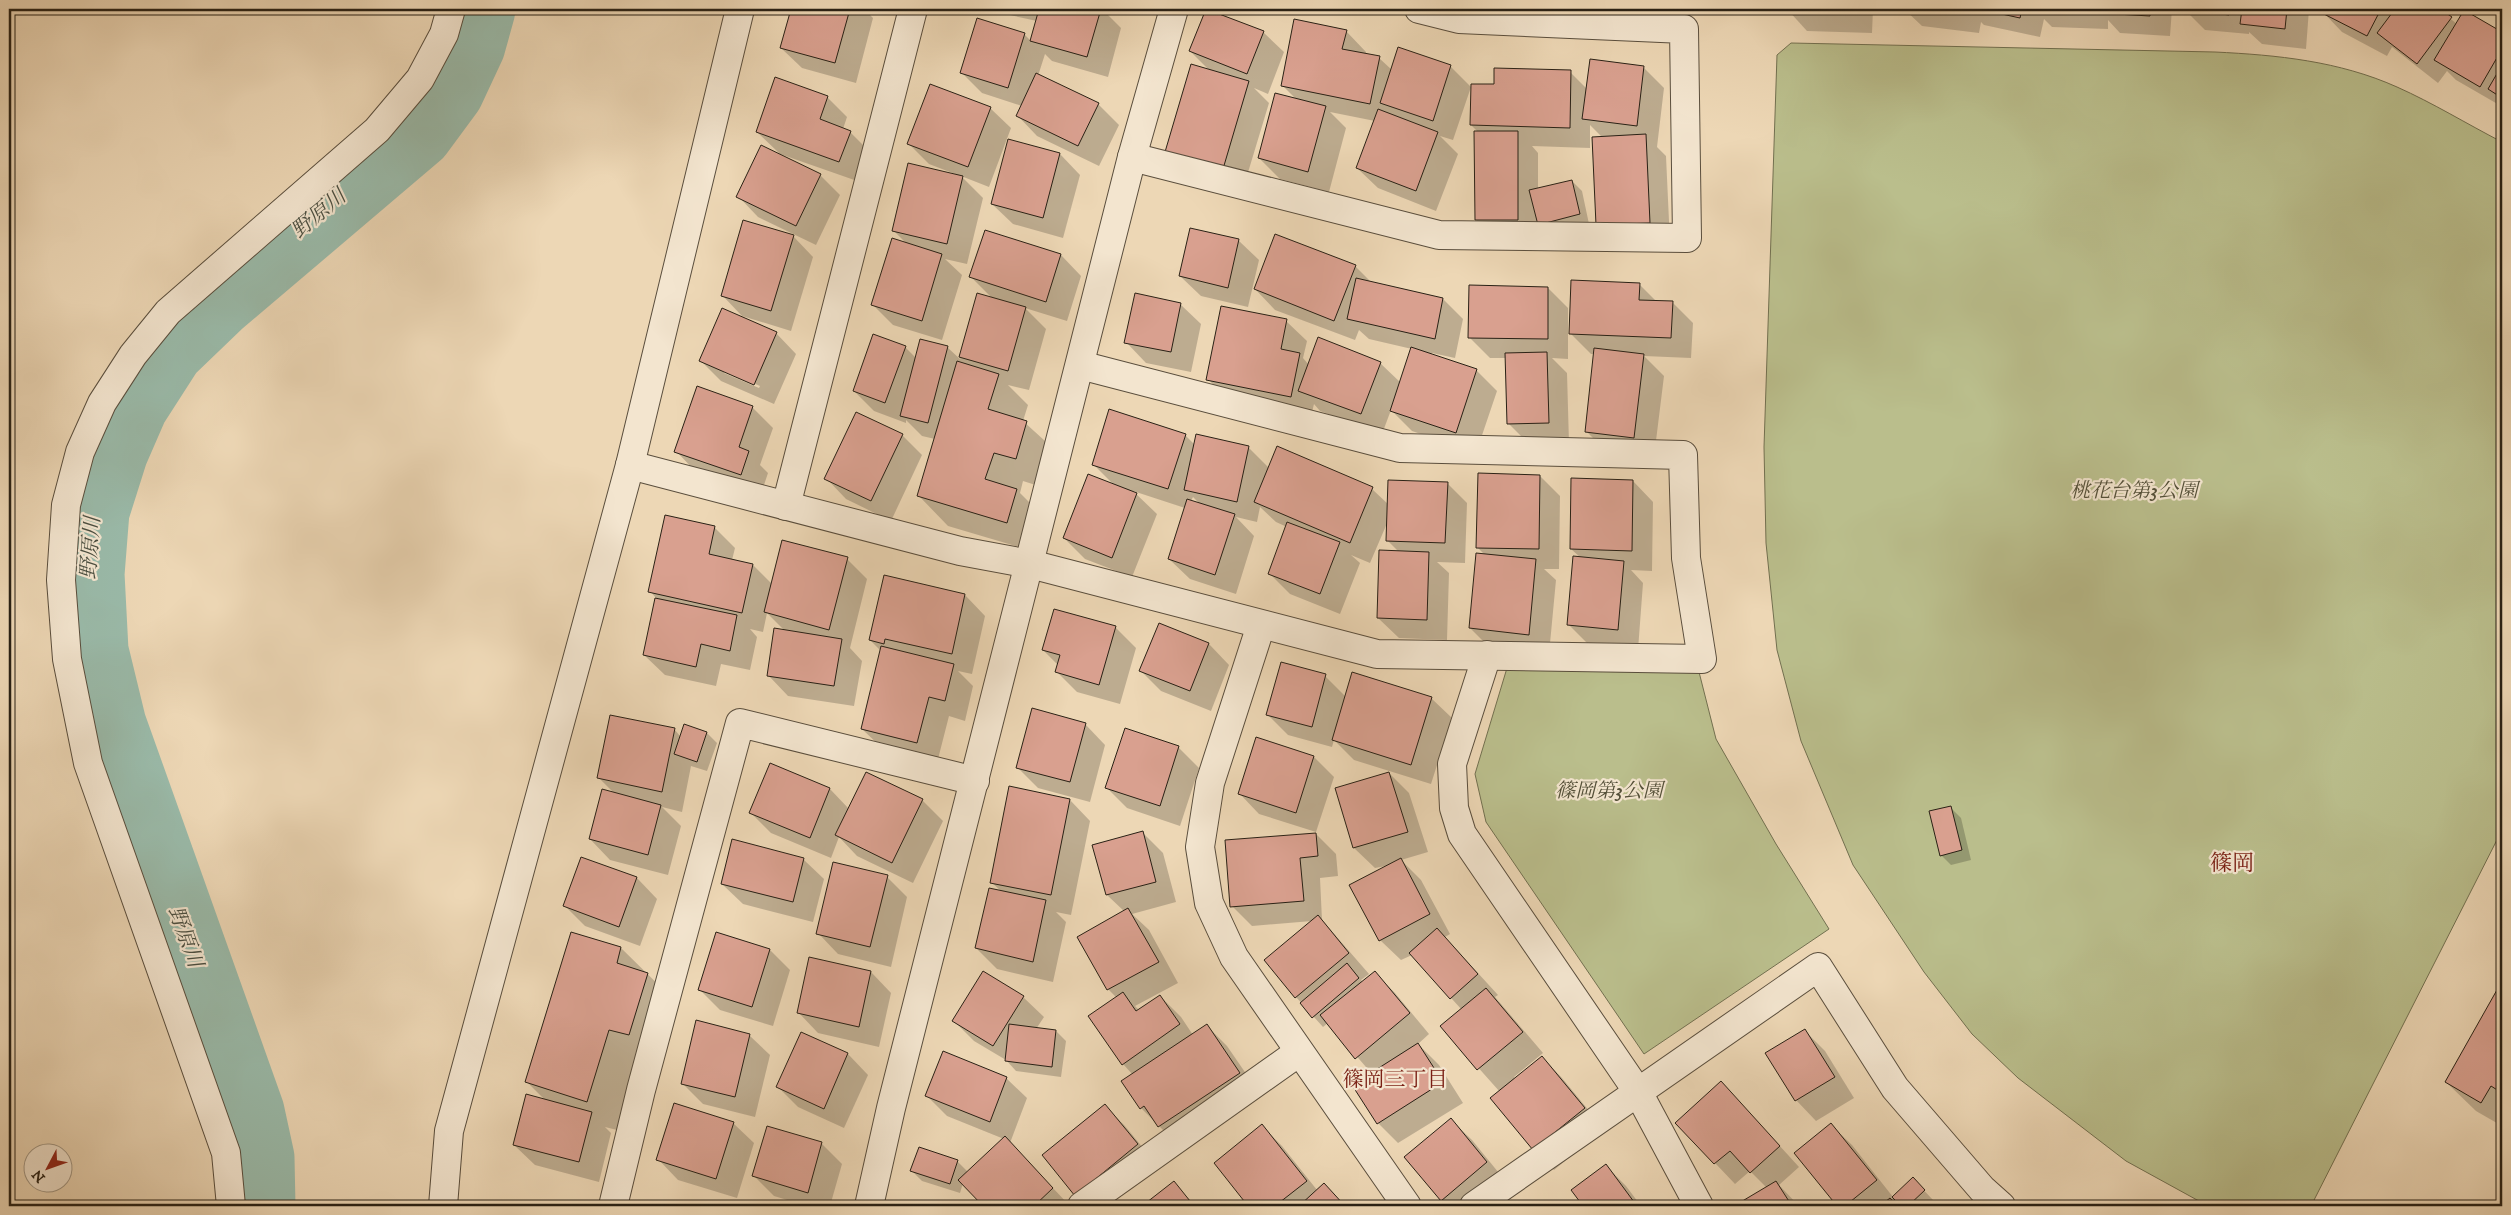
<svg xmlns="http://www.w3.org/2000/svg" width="2511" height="1215" font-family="'IM FELL DW Pica','Noto Serif JP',serif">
<rect width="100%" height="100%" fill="#edd7b5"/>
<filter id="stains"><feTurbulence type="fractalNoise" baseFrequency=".004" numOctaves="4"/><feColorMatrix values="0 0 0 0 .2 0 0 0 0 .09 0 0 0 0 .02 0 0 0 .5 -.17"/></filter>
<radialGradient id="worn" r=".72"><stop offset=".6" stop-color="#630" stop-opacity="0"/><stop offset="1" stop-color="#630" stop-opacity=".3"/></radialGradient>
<g fill="#babe8c" stroke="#727050">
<path d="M1791,43L2215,52C2277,55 2339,61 2397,87C2433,103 2467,124 2502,142V830L2311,1206H2208L2126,1161L2018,1078L1972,1034L1924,972L1853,865L1801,741L1777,650L1766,543L1764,447L1777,55Z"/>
<path d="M1507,668L1699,672L1716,739L1776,844L1829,929L1644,1054L1486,822L1475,774Z"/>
</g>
<g fill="#0003" fill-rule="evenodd">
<path d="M792,9H864L873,18L856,83L802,68L781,48Z"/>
<path d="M982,9H1102L1121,28L1108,77L1052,61L1045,54L1038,76L1098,104L1119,125L1099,166L1037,136L1017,115L1022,106L982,93L962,73L1024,34L1031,41L1037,21Z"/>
<path d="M1106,9H1121L1119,13Z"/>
<path d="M1207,9L1263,32L1284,52L1268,94L1254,88L1269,103L1243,189L1187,172L1210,71L1190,51Z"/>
<path d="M1518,9H1565V11Z"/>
<path d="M1597,9H1659L1657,24L1607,19Z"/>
<path d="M1787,9H1873L1872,33L1807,31Z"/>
<path d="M1904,9H2172L2170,36L2120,33L2108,20V29L2052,27L2044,19L2040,37L1984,25L1981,22L1979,33L1922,26Z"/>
<path d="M2184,9H2309L2306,49L2262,44L2249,32V34L2205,30Z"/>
<path d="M2323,9H2438L2457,24L2464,11L2502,33V104L2501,106L2456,80L2447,71L2438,83L2392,47L2387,56L2342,32L2322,11Z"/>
<path d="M1346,31L1366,52V55L1379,58L1392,70L1450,66L1471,87L1453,140L1440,136L1458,154L1436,211L1378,188L1357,168L1375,121L1330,112L1346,128L1329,192L1280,179L1259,158L1296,99L1282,85Z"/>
<path d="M1643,67L1664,88L1657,147L1666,156L1670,243L1617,245L1603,138L1590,125V148L1532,146L1538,153V189L1572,181L1582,191L1589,224L1497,240L1476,220L1479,133L1471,125L1495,86L1570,72L1587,89Z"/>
<path d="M827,97L847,117L843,129L850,132L870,152L860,182L780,154L757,132Z"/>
<path d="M990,108L1011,128L989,187L961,176L983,198L967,264L945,259L962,275L942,340L893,325L873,305L907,244L894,231L955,174L929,164L909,144Z"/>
<path d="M1060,154L1080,175L1063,238L1013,224L992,204Z"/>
<path d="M820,175L840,195L816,245L758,217L738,196Z"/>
<path d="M985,231L1061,255L1081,276L1067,321L1025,308L1046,329L1029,390L1008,385L1028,405L1023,421L1056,451L1045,488L1023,481L1020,493L1046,519L1036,552L948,526L919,496L935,439L922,436L906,420V423L874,411L854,391L905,347L916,358L947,347L960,359L978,295L993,299L971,277Z"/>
<path d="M793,236L813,257L791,331L742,316L722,295Z"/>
<path d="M1238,240L1259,260L1248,307L1201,296L1180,276Z"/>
<path d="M1355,266L1372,283L1443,299L1463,319L1455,358L1432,353V355L1476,370L1497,391L1476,453L1412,431L1391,410L1382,434L1320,411L1314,404L1311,416L1228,400L1208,379L1286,321L1307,341L1303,358L1309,365L1380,363L1401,383L1412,349L1369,339L1359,330L1355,340L1275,310L1255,289Z"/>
<path d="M1639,284L1657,302H1672L1693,323L1691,358L1644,356L1664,376L1654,457L1607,452L1586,431L1595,354H1591L1570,333Z"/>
<path d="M1548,288L1568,308V359L1552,358L1567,373L1569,443L1529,444L1508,423L1507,358H1490L1469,337Z"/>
<path d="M1180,304L1201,324L1191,372L1146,363L1126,342Z"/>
<path d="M776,333L796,354L774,404L721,381L701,361ZM724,370L760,386L759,388L724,373Z"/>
<path d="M698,388L753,408L773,428L760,465L768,473L761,494L696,472L676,451Z"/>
<path d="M902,435L922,455L891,521L846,499L826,478Z"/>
<path d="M1185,435L1195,445L1248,447L1269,468L1372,489L1389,505L1447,483L1467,503L1465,563L1437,562L1449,573L1447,640L1399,638L1378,618L1399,552L1387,540L1388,521L1370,563L1351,555L1360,563L1340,614L1290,594L1269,573L1287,527L1276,522L1260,507L1257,522L1236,517L1254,536L1236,594L1190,579L1169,559L1185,508L1133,491L1157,514L1132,577L1085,559L1064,538L1115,486L1093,464ZM1193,497L1200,504L1191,501Z"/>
<path d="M1540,476L1560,496L1559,569H1544L1556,580L1549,654L1490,648L1470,628L1485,555L1477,547Z"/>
<path d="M1633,481L1653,502L1652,571L1631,570L1643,583L1638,650L1589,645L1569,625L1581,558L1571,549Z"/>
<path d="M714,527L735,548L732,560L753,565L772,584L847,559L867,579L850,648L862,661L854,706L788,696L768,675L785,631L767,613L763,632L750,629L757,637L750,670L721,664L716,686L665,675L644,655L656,598L650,591Z"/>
<path d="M884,577L965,595L985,616L972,674L958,671L973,686L965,721L949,716L937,763L883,749L862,729L881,651L870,640Z"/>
<path d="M1159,625L1209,644L1229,665L1211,711L1161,691L1141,671Z"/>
<path d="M1115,627L1136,648L1120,704L1077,692L1057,672L1058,665L1043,650Z"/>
<path d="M1325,676L1346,697L1431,698L1452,718L1431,784L1354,760L1334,740L1332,747L1288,735L1268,715Z"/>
<path d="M1085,724L1105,745L1090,802L1038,788L1017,767Z"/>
<path d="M674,729L681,737L707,733L717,743L707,771L691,766L682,812L662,807L681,826L668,875L610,860L590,839L614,793L599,778Z"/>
<path d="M1178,747L1199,768L1180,826L1127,808L1107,788Z"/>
<path d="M1314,757L1334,777L1316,832L1259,814L1239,793Z"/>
<path d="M771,765L830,789L849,809L922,800L943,821L913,883L857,856L839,837L831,858L771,833L751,813Z"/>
<path d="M1389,773L1409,793L1428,852L1401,860L1421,880L1450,934L1445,937L1498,995L1495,997L1543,1053L1514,1077L1515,1079L1542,1057L1562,1078L1604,1129L1554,1170L1534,1149L1500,1092L1442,1027L1462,1010L1412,955L1401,960L1380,940L1391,865L1375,868L1354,848L1337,789Z"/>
<path d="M1010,788L1070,800L1090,821L1071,915L1056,912L1066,922L1053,982L997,969L976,948L1001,891L991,882Z"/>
<path d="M1951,808L1961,818L1971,860L1951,865L1941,855Z"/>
<path d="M1142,832L1163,853L1176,902L1132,914L1149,930L1178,983L1135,1006L1140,1011L1160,996L1181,1017L1193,1035L1207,1026L1227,1046L1260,1094L1180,1147L1141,1108L1133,1075L1123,1064L1117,998L1108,989L1079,937L1125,912L1107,895Z"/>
<path d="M1316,834L1336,854L1338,876L1320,878L1322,920L1369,974L1361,980L1363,982L1375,973L1395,993L1429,1034L1418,1044L1439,1065L1463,1103L1398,1143L1378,1123L1372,1074L1328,1023L1323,1027L1296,997L1312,921L1252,926L1232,906Z"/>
<path d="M581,858L637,878L657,899L640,946L585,926L564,905Z"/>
<path d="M803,859L824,879L813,922L743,904L722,884Z"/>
<path d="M887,877L907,897L891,967L838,954L818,933Z"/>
<path d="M621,948L677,1003L639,1059L617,1130L605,1127L611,1133L599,1182L535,1165L514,1145L546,1101L527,1082Z"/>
<path d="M770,950L790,970L773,1026L720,1010L699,989Z"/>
<path d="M871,972L891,993L879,1047L818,1033L798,1012Z"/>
<path d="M2502,984V1126L2476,1111L2446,1082Z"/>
<path d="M1023,997L1044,1017L1036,1029L1056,1031L1066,1041L1061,1077L1016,1071L1006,1060L974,1041L954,1021Z"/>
<path d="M1805,1031L1825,1051L1854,1098L1816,1121L1796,1100Z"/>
<path d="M802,1033L848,1054L868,1075L844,1128L798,1107L778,1087Z"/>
<path d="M749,1035L770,1055L755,1117L703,1104L682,1083Z"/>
<path d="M1006,1078L1027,1098L1010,1143L1070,1206H984L963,1183L960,1193L922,1181L912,1171L957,1161L968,1172L1004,1139L947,1116L927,1096Z"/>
<path d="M1721,1082L1799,1167L1779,1185L1799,1206H1736L1767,1188L1750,1171L1735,1184L1677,1123Z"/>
<path d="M1105,1106L1125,1126L1157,1165L1107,1206H1087Z"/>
<path d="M1451,1120L1472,1140L1507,1183L1479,1206H1448L1442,1200Z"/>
<path d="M733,1123L754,1143L737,1198L678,1180L658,1159Z"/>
<path d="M1831,1125L1852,1145L1893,1197L1913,1179L1934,1201L1928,1206H1902L1897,1201L1894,1203L1897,1206H1838L1796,1153Z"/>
<path d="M1262,1126L1282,1146L1317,1190L1324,1185L1345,1206H1250L1215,1164Z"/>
<path d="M768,1127L822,1144L842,1164L830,1206H807L774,1196L754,1176Z"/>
<path d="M1606,1166L1626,1186L1641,1206H1585L1573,1190Z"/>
<path d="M1173,1183L1196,1206H1144Z"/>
<path d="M503,1203L566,1204L568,1206H503Z"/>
</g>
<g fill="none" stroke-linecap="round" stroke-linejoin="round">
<path stroke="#9abaa9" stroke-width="75" d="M258,1206L257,1158L247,1112L109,725L91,651L87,574L92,511L111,451L131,405L167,349L217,301L416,132L447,90L468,45L478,9"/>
</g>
<g fill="#d9a08f" stroke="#292115">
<path d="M791,9H850L835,63L780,48Z"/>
<path d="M1039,9H1101L1087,57L1030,41Z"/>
<path d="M1206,9L1264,31L1247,74L1189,51Z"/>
<path d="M1786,9H1852V13L1786,12Z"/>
<path d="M1920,9H1960L1959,14Z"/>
<path d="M1979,9H2022L2020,18Z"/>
<path d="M2099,9H2150V16L2099,13Z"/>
<path d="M2183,9H2229V15Z"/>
<path d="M2242,9H2287L2285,29L2240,24Z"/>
<path d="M2322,9H2381L2367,36L2320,12Z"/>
<path d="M2395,9H2440L2452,17L2417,64L2377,33Z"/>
<path d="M2464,10L2502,32V49L2480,87L2434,60Z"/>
<path d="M977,18L1025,33L1008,88L960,73Z"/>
<path d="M1294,19L1347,30L1342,49L1380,56L1370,104L1281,86Z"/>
<path d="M1398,47L1451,65L1433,121L1380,103Z"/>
<path d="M1590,59L1644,66L1637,126L1582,119Z"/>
<path d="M1191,64L1249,81L1223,169L1165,152Z"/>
<path d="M2502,65V98L2488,89Z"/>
<path d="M1494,68L1571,70L1570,128L1470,125L1471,84H1494Z"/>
<path d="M1036,73L1099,103L1078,146L1016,116Z"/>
<path d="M775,77L828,96L820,119L851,131L839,162L756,132Z"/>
<path d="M930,84L991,107L968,167L907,144Z"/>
<path d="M1275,93L1326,106L1308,172L1258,158Z"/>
<path d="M1378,109L1438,132L1416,191L1356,168Z"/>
<path d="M1474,131H1518V220H1475Z"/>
<path d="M1646,134L1650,223L1596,225L1592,137Z"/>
<path d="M1008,139L1060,153L1043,218L991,204Z"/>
<path d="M761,145L821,174L796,226L736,197Z"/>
<path d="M908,163L963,176L947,244L892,231Z"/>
<path d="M1572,180L1580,214L1538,225L1529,190Z"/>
<path d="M743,220L794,235L771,311L721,296Z"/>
<path d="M1190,228L1239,239L1228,288L1179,276Z"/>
<path d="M985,230L1061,254L1046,302L969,277Z"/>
<path d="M1275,234L1356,265L1334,321L1254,289Z"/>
<path d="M892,238L942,254L922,321L871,305Z"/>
<path d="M1356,278L1443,298L1435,339L1347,319Z"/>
<path d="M1571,280L1640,283L1639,300L1673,301L1671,338L1569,334Z"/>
<path d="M1469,285L1548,287V339L1468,338Z"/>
<path d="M977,293L1026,307L1008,371L959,357Z"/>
<path d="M1135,293L1181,303L1171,352L1124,343Z"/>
<path d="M1221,306L1287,319L1281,349L1300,353L1291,397L1206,380Z"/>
<path d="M722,308L777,332L754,385L699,361Z"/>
<path d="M873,334L906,346L885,403L853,391Z"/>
<path d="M1318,337L1381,362L1361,414L1298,391Z"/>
<path d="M920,339L948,346L928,423L900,416Z"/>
<path d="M1411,347L1477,369L1456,433L1390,411Z"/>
<path d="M1594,348L1644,354L1634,438L1585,432Z"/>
<path d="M1547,352L1549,423L1507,424L1505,353Z"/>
<path d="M957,361L999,374L988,409L1027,421L1016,459L994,453L985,479L1017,489L1007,523L917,496Z"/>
<path d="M697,386L753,406L739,447L749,451L741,475L674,452Z"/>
<path d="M1109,409L1186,434L1168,489L1092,465Z"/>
<path d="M856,412L903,434L871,501L824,479Z"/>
<path d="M1196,434L1249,446L1237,502L1184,490Z"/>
<path d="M1277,446L1373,487L1350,543L1254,502Z"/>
<path d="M1478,473L1540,475L1539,549L1476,548Z"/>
<path d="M1088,474L1137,493L1112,558L1063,538Z"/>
<path d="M1571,478L1633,480L1632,551L1570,549Z"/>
<path d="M1388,480L1448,482L1445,543L1386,541Z"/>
<path d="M1187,499L1235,514L1215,575L1168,559Z"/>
<path d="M665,515L715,526L709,554L753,564L742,613L648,592Z"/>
<path d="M1287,522L1340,542L1320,594L1268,574Z"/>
<path d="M782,540L848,557L829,630L764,612Z"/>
<path d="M1379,550L1429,552L1427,620L1377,618Z"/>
<path d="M1476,553L1536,559L1529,635L1469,628Z"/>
<path d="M1573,556L1624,561L1618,630L1567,625Z"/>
<path d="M884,575L965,594L952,654L885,639L884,644L869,640Z"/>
<path d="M655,598L737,615L730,651L701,644L696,667L643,655Z"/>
<path d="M1054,609L1116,626L1099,685L1055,672L1060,655L1042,650Z"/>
<path d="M1159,623L1209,643L1190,691L1139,671Z"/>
<path d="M774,628L842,639L834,686L767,676Z"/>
<path d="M881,646L954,664L945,701L929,697L917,743L861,729Z"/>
<path d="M1281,662L1326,674L1312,727L1266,715Z"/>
<path d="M1352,672L1432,697L1411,765L1332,740Z"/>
<path d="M1032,708L1086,723L1070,782L1016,768Z"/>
<path d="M610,715L675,728L662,792L597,778Z"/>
<path d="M684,724L707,732L697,762L674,754Z"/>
<path d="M1125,728L1179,746L1160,806L1105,788Z"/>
<path d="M1256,737L1314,756L1296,813L1238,794Z"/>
<path d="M770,763L830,788L810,838L749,813Z"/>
<path d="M866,772L923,799L892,863L835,835Z"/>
<path d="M1389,772L1408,832L1353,848L1335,788Z"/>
<path d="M1009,786L1070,799L1051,895L990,883Z"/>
<path d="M602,789L661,805L648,855L589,839Z"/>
<path d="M1951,806L1962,850L1940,856L1929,811Z"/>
<path d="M1143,831L1156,882L1106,895L1092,845Z"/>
<path d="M1316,833L1318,856L1300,858L1304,901L1230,907L1225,840Z"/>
<path d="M732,839L804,858L793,902L721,884Z"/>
<path d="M581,857L637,877L619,927L563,906Z"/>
<path d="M1401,858L1430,914L1379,941L1349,885Z"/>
<path d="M833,862L888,875L870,947L816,934Z"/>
<path d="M989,888L1046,900L1033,962L975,948Z"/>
<path d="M1128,908L1159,962L1107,990L1077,937Z"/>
<path d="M1318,915L1349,953L1295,998L1264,960Z"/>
<path d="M1437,928L1478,974L1450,999L1409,953Z"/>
<path d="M571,932L621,947L617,963L648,973L629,1035L609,1030L587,1102L525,1082Z"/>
<path d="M716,932L770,949L752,1007L698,990Z"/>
<path d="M809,957L871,971L859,1027L797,1013Z"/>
<path d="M1347,963L1359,978L1312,1018L1300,1003Z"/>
<path d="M983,971L1024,996L993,1046L952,1021Z"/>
<path d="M1375,971L1410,1013L1355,1059L1320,1015Z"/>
<path d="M2502,981V1093L2491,1086L2481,1103L2445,1082Z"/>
<path d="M1486,988L1523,1032L1477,1070L1440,1026Z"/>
<path d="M1123,992L1136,1011L1160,995L1180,1024L1122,1065L1088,1016Z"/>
<path d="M696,1020L750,1034L735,1097L681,1084Z"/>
<path d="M1009,1024L1056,1030L1052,1067L1005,1061Z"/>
<path d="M1207,1024L1240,1073L1158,1127L1144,1106L1140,1109L1121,1081Z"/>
<path d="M1805,1029L1835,1077L1795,1101L1765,1053Z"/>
<path d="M801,1032L848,1053L824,1109L776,1087Z"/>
<path d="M1418,1043L1443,1082L1377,1124L1352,1085Z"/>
<path d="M943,1051L1007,1077L990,1122L925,1096Z"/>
<path d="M1542,1056L1585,1108L1533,1150L1490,1098Z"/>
<path d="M1721,1081L1780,1146L1750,1173L1730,1151L1714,1164L1675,1123Z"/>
<path d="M526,1094L592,1112L579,1162L513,1145Z"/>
<path d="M674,1103L734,1122L716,1179L656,1160Z"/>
<path d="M1105,1104L1138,1144L1075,1196L1042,1155Z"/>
<path d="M1451,1118L1487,1162L1441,1201L1404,1157Z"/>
<path d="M1831,1123L1877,1180L1845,1206H1837L1794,1153Z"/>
<path d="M1262,1124L1307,1181L1275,1206H1248L1214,1163Z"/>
<path d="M767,1126L822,1142L808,1193L752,1176Z"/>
<path d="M1005,1136L1053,1188L1034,1206H983L958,1180Z"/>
<path d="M919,1147L958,1160L950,1184L910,1171Z"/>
<path d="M1606,1164L1637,1206H1583L1571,1190Z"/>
<path d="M1913,1177L1925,1190L1908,1206H1901L1892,1197Z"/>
<path d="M1174,1181L1194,1206H1142Z"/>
<path d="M1776,1181L1792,1206H1734Z"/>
<path d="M1324,1183L1345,1206H1299Z"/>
<path d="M1890,1198L1897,1206H1880Z"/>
<path d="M502,1202L567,1203V1206H502Z"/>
</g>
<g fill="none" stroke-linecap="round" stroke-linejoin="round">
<g stroke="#5a4e3d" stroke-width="30">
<g id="minor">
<path d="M1132,157L1439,235L1687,238L1684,29L1459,19L1419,9"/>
<path d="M630,465L960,551L1030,564L1377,654L1702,659L1686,558L1683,455L1400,448L1080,365"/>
<path d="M786,506L913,9"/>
<path d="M1261,625L1210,783L1200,847L1209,903L1234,957L1407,1206"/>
<path d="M1487,655L1452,764L1454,808L1462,834L1638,1092L1699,1206"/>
<path d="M231,1206L226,1153L88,763L67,659L61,580L66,505L80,452L102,403L133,355L168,312L377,130L420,79L444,34L451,9"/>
<path d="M613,1206L641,1090L740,723L975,781"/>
<path d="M869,1206L891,1108L1132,157L1174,9"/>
<path d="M1082,1206L1299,1052"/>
<path d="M1474,1206L1818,967L1895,1088L1982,1189L2001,1206"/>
</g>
</g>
<g stroke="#5a4e3d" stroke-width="30">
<path id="tertiary" d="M443,1206L449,1131L630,465L740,9"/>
</g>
<use href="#minor" stroke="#f3e5cf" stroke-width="28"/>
<use href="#tertiary" stroke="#f3e5cf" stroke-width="28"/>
</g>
<g text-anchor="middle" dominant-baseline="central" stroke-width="4.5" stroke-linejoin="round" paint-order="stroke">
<g font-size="20" font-style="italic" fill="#545039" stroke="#f3e5cf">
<text x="2134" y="491">桃花台第3公園</text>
<text x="1609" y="791">篠岡第3公園</text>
</g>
<g font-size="21" font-style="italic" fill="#4b4f41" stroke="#f3e5cf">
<text transform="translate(319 214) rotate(-40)">野原川</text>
<text transform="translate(91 548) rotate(-86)">野原川</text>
<text transform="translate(185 937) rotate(70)">野原川</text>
</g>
<g font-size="21" fill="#7a1f14" stroke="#f3e5cf">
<text x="1395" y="1080">篠岡三丁目</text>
</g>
<g font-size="22" fill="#7a1f14" stroke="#f3e5cf">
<text x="2232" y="863">篠岡</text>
</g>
</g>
<rect width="2511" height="1215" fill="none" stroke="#edd7b5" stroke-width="30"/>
<rect x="10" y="10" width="2491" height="1195" fill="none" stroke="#292115" stroke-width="2.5"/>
<rect x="15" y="15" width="2481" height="1185" fill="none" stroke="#292115"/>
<g transform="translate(48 1168) rotate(229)"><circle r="24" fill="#f3e5cf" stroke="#a29785"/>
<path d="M0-4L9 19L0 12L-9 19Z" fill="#8f2418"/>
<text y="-8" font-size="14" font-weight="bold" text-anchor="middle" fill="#292115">N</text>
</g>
<rect width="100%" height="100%" filter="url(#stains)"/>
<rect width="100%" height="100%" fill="url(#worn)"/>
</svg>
